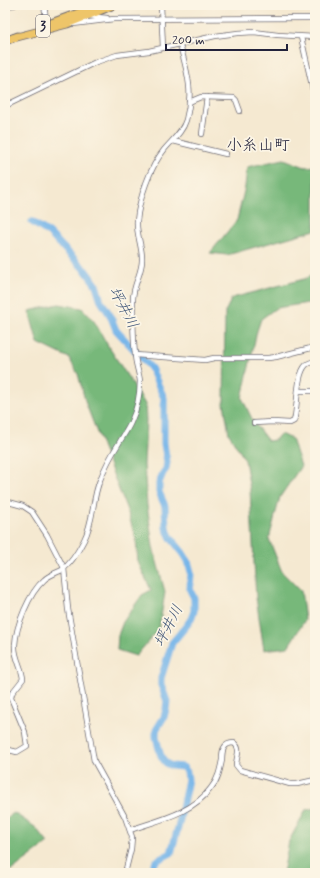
<svg xmlns="http://www.w3.org/2000/svg" width="320" height="878" font-family="Mynerve,'Klee One',sans-serif">
<rect width="100%" height="100%" fill="#fcf5e5"/>
<filter id="ink" filterUnits="userSpaceOnUse"><feTurbulence type="fractalNoise" baseFrequency=".025" numOctaves="2"/><feDisplacementMap in="SourceGraphic" scale="8" xChannelSelector="R" yChannelSelector="G"/><feConvolveMatrix kernelMatrix="1 2 1 2 8 2 1 2 1" color-interpolation-filters="sRGB"/></filter>
<filter id="wash" filterUnits="userSpaceOnUse"><feTurbulence type="fractalNoise" baseFrequency=".012" numOctaves="4" result="noise"/><feDisplacementMap in="SourceGraphic" scale="16" xChannelSelector="R" yChannelSelector="G"/><feGaussianBlur stdDeviation="0.9" result="paint"/><feColorMatrix in="noise" values="0 0 0 0 0 0 0 0 0 0 0 0 0 0 0 0 0 1.4 0 .05"/><feComposite in="paint" operator="in"/></filter>
<g filter="url(#wash)">
<rect width="100%" height="100%" fill="#f5e9d1"/>
<g fill="#77b87a" stroke="#4c6d5a">
<path d="M284,159L305,167L315,166V230L227,255L210,253L237,220L245,187L247,167Z"/>
<path d="M315,274V302L276,308L261,319L257,331L242,398L254,423L268,441L275,440L280,434L292,439L301,466L280,497L269,539L282,572L301,591L305,620L288,647L264,650L256,598L250,490L245,460L229,434L224,403L225,312L232,298L304,279Z"/>
<path d="M59,304L82,308L94,321L107,344L145,404L146,420L144,465L147,505L153,547L165,592L159,629L136,656L117,650L118,635L123,622L142,595L151,590L138,562L136,540L128,513L86,404L78,374L69,358L38,343L29,311Z"/>
<path d="M315,808V873H283L289,841L306,810Z"/>
<path d="M14,813L35,827L48,843L12,870H5V819Z"/>
</g>
<g fill="none" stroke-linecap="round" stroke-linejoin="round">
<path stroke="#76b5e9" stroke-width="7" d="M32,222L49,233L86,271L96,285L101,301L110,315L116,330L151,368L164,398V444L167,462L166,469L163,473L159,483V492L165,506L166,528L171,538L183,553L188,561L191,572L190,590L194,598V611L191,619L187,625L172,643L161,678V685L167,701L166,709L164,717L156,730V737L160,753L162,758L167,764L172,766L183,767L187,772L188,779L179,824L171,853L156,861L150,873"/>
</g>
</g>
<g filter="url(#ink)">
<g fill="none" stroke-linecap="round" stroke-linejoin="round">
<g stroke="#6c6870" stroke-width="6">
<g id="minor">
<path d="M44,5L47,25"/>
<path d="M161,5L163,48"/>
<path d="M5,6L14,5"/>
<path d="M88,16L107,18"/>
<path d="M73,24L114,19L315,18"/>
<path d="M301,37L315,99"/>
<path d="M189,102L201,97L234,98L236,100L240,111"/>
<path d="M5,106L96,62L117,55L149,51L215,36L238,33L254,32L278,35L315,37"/>
<path d="M202,134L207,97"/>
<path d="M173,141L226,154"/>
<path d="M135,355L205,360L214,358H268L276,357L315,347"/>
<path d="M298,391H315"/>
<path d="M254,423L273,422L290,423L294,421C298,407 296,375 306,365C308,363 312,362 315,361"/>
<path d="M5,501L23,506L32,512L47,535L64,568L68,609L94,761L125,817L132,837L131,849L125,873"/>
<path d="M5,749L17,752L27,746L25,732L11,698L12,693L23,679C22,667 14,657 15,645C16,626 29,593 44,580C49,575 56,573 62,570C72,563 79,550 84,540C94,521 92,499 100,480C105,467 112,454 119,443C123,436 128,429 131,422C137,409 140,395 140,381C139,372 135,363 135,354C133,336 133,317 133,299C133,284 143,272 142,258C142,246 136,233 137,221C139,199 150,167 164,150C172,140 182,133 186,120C194,92 187,71 180,45"/>
<path d="M130,830C159,820 193,813 211,788C218,780 220,770 222,760C222,756 222,751 224,748C226,744 230,743 234,743C242,749 236,757 236,765L240,770L290,784H297L315,780"/>
</g>
</g>
<g stroke="#6c6870" stroke-width="9">
<g id="highway">
<path d="M43,26L100,5"/>
<path d="M13,38L67,24L114,5"/>
<path d="M5,41L18,36"/>
</g>
</g>
<use href="#minor" stroke="#fff" stroke-width="4.5"/>
<use href="#highway" stroke="#eec569" stroke-width="7"/>
</g>
</g>
<g text-anchor="middle" dominant-baseline="central" stroke-width="3.5" stroke-linejoin="round" paint-order="stroke">
<rect fill="#fcf5e5" stroke="#63616e" stroke-width="1" x="36" y="15" width="14" height="22" rx="3"/>
<g font-size="13" font-weight="bold" fill="#22223b">
<text x="43" y="26">3</text>
</g>
<g font-size="15" font-style="italic" fill="#3f5578" stroke="#fcf5e5">
<text transform="translate(123 308) rotate(62)">坪井川</text>
<text transform="translate(169 626) rotate(-63)">坪井川</text>
</g>
<g font-size="16" fill="#22223b" stroke="#fcf5e5">
<text x="258" y="145">小糸山町</text>
</g>
</g>
<rect width="320" height="878" fill="none" stroke="#fcf5e5" stroke-width="20"/>
<path d="M166 44v6h121v-6" fill="none" stroke="#22223b" stroke-width="2"/>
<text x="172" y="44" font-size="12" fill="#22223b" stroke="#fcf5e5" stroke-width="3" paint-order="stroke">200 m</text>
</svg>
